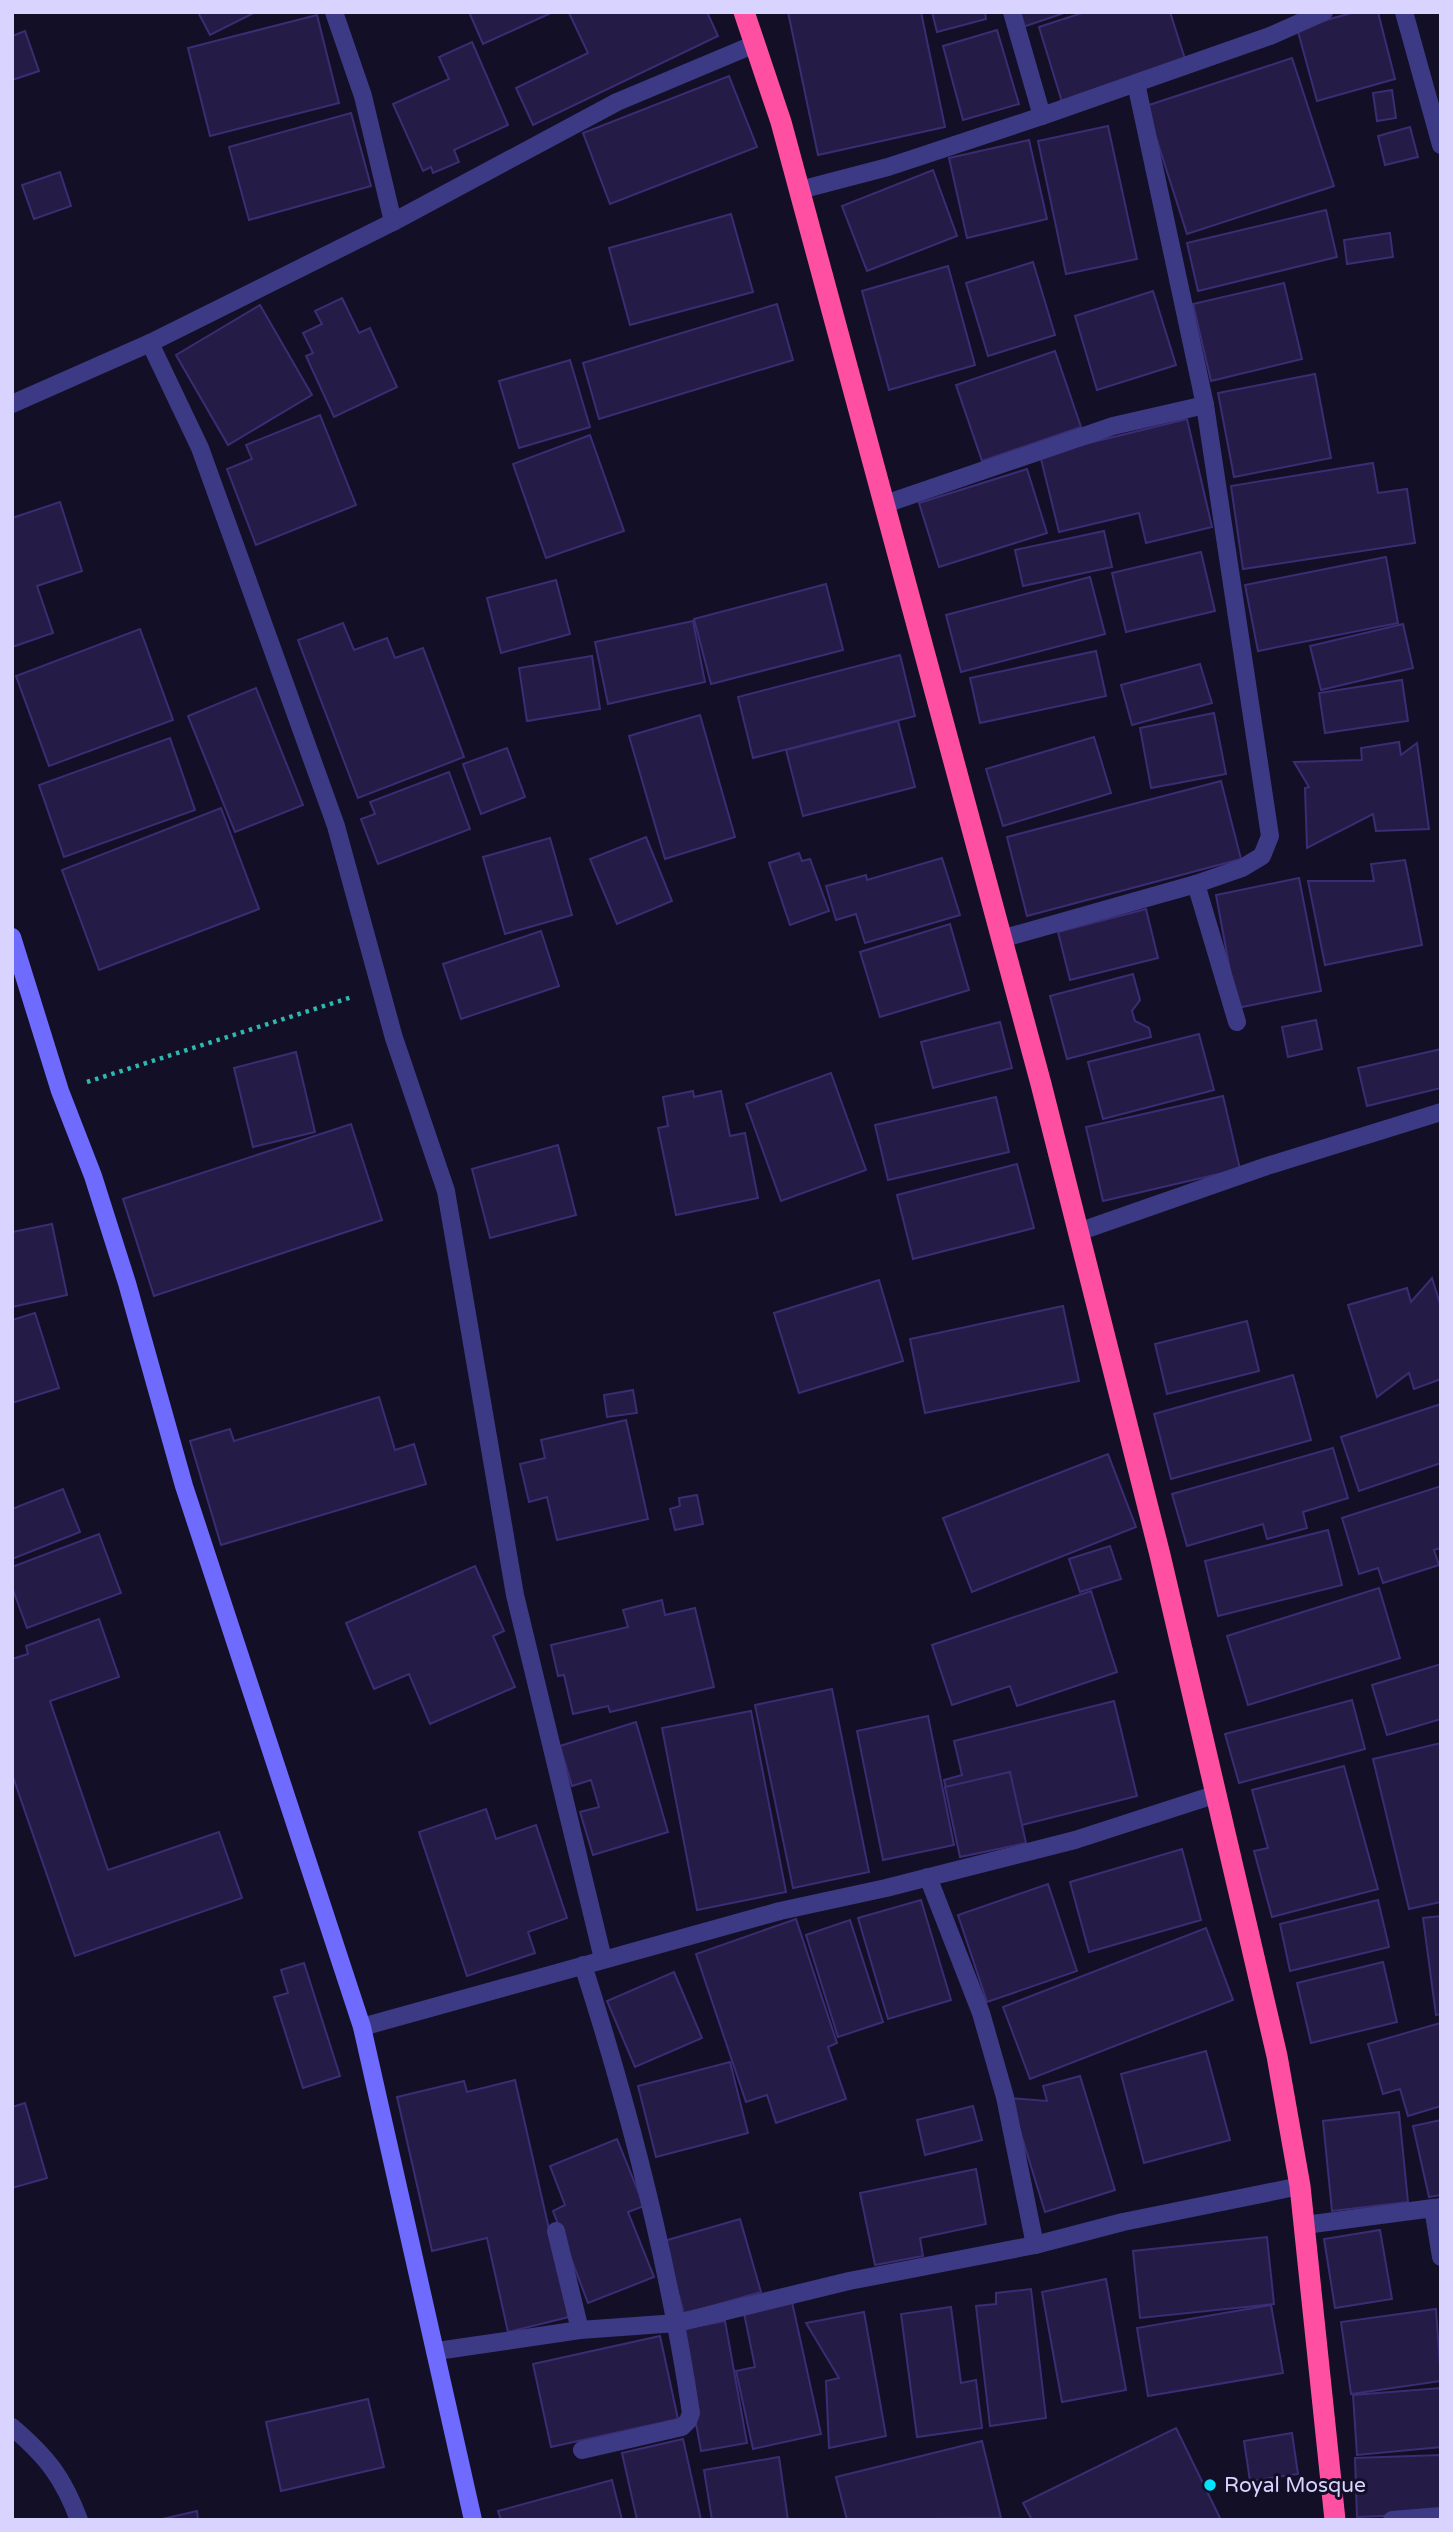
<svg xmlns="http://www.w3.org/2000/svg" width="1453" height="2532" font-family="'Varela Round',sans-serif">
<rect width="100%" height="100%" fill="#130f26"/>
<g fill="#241b47" stroke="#3b2d73" stroke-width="2">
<path d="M198,12H256L210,35Z"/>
<path d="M469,12H553L483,44Z"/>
<path d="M707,12L718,36L533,125L516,88L588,53L569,13Z"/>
<path d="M788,12H921L945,127L818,155Z"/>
<path d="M932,12H985L986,19L937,32Z"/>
<path d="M1015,12H1067L1020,28Z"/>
<path d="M1085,12H1170L1186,62L1062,102L1039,27Z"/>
<path d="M1355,12H1378L1395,79L1317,101L1297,28Z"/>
<path d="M317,15L339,103L210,136L188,48Z"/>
<path d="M997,30L1019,104L963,120L943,46Z"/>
<path d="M25,31L39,71L12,80V36Z"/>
<path d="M472,42L508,125L454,150L459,162L433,173L431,167L423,171L393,104L449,79L439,57Z"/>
<path d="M1292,58L1334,186L1187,234L1146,106Z"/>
<path d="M729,76L757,147L610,204L583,133Z"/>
<path d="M1392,90L1396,118L1377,121L1373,93Z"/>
<path d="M351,113L371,186L249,220L229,147Z"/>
<path d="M1108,126L1137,259L1066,274L1038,141Z"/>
<path d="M1410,127L1418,157L1385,165L1378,136Z"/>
<path d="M1029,140L1047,219L967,238L949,158Z"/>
<path d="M933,170L957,236L867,271L842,206Z"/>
<path d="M60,172L71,206L34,219L22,185Z"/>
<path d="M1326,210L1337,257L1198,291L1187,243Z"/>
<path d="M731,214L753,292L630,325L609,248Z"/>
<path d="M1390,233L1393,257L1347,264L1344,240Z"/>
<path d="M1033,262L1055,335L988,356L966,283Z"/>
<path d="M948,266L975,365L889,390L862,291Z"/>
<path d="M1284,283L1302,359L1211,381L1193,304Z"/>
<path d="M1153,291L1176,365L1097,390L1075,316Z"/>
<path d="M342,298L359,333L370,328L397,387L334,417L306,356L313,353L303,333L322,324L315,311Z"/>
<path d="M777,304L793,360L599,419L583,363Z"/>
<path d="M260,305L312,395L228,445L176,355Z"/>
<path d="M1055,351L1081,427L982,461L956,385Z"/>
<path d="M570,360L590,427L519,448L499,381Z"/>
<path d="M1315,374L1331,458L1234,477L1218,393Z"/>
<path d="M320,415L356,505L256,545L227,469L252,459L246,445Z"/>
<path d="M1187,419L1212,527L1146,543L1139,513L1059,532L1040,455Z"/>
<path d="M590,435L624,531L546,558L513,464Z"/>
<path d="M1373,463L1378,493L1407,489L1415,543L1243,569L1231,486Z"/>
<path d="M1027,469L1047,533L939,567L919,503Z"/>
<path d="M60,502L82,571L37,586L53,633L12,647V518Z"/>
<path d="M1104,531L1112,567L1023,586L1015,550Z"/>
<path d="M1201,552L1215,611L1126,632L1112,573Z"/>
<path d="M1386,557L1398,623L1258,651L1245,585Z"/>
<path d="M1090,577L1105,634L961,672L946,615Z"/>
<path d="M556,580L570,634L501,653L487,598Z"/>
<path d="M826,584L843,650L711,684L694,619Z"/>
<path d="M693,621L705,682L608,704L595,642Z"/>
<path d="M343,623L354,650L387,638L395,658L423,648L464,757L358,798L298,640Z"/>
<path d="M1403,624L1413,668L1321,690L1310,646Z"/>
<path d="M140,629L173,720L49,766L16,676Z"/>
<path d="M1096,651L1106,696L980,723L970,678Z"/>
<path d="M900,655L915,716L753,758L738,697Z"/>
<path d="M592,656L600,709L527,721L519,668Z"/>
<path d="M1200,664L1212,703L1132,725L1121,685Z"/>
<path d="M1402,680L1408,721L1325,733L1319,693Z"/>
<path d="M256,688L303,805L235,832L188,716Z"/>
<path d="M1214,713L1226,774L1151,788L1140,728Z"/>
<path d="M700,715L735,837L665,859L629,736Z"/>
<path d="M898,721L915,787L803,816L786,750Z"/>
<path d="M1094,737L1111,793L1003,826L986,769Z"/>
<path d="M170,738L195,810L64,857L39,785Z"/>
<path d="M1399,742L1401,755L1417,743L1429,829L1376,831L1373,814L1307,848L1305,788L1309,787L1294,762L1362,760L1361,748Z"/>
<path d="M507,748L525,797L481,814L463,764Z"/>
<path d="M449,772L470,829L378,864L361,819L375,814L370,802Z"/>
<path d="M1221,781L1241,859L1027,916L1007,837Z"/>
<path d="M221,808L259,909L99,970L62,870Z"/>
<path d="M646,837L672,901L617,924L590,859Z"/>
<path d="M550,838L572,915L505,934L483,857Z"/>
<path d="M799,853L802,861L810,859L829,911L790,925L769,863Z"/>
<path d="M942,858L960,915L865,943L856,914L836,920L826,886L866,875L867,880Z"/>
<path d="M1405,860L1422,945L1325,965L1308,881H1374L1371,864Z"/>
<path d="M1299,878L1321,991L1237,1008L1216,895Z"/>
<path d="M1146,909L1158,958L1070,980L1058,932Z"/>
<path d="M950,924L969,990L880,1017L860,952Z"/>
<path d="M541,931L559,986L461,1019L443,964Z"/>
<path d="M1133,974L1140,1000L1132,1011L1135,1021L1149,1028L1151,1037L1067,1059L1050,996Z"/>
<path d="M1316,1020L1322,1049L1288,1057L1282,1027Z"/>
<path d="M1000,1022L1012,1068L933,1088L921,1042Z"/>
<path d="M1199,1034L1214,1090L1103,1119L1088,1062Z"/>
<path d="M1441,1049V1088L1367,1106L1358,1068Z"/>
<path d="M296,1052L315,1132L253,1147L234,1068Z"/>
<path d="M831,1073L866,1170L781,1201L746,1104Z"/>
<path d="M693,1091L694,1097L721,1091L730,1136L745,1133L758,1198L676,1215L658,1128L668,1126L663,1097Z"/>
<path d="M1223,1096L1240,1169L1103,1201L1086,1127Z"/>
<path d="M996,1097L1009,1152L888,1180L875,1125Z"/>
<path d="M351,1124L382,1220L154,1296L123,1199Z"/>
<path d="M558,1145L576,1215L490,1238L472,1169Z"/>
<path d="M1017,1164L1034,1228L913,1259L897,1195Z"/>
<path d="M52,1224L67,1295L12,1307V1232Z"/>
<path d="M1432,1278L1441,1307V1379L1414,1389L1409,1373L1377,1397L1348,1305L1407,1288L1411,1302Z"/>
<path d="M879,1280L903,1361L799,1393L774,1313Z"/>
<path d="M1063,1306L1079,1381L925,1413L910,1339Z"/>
<path d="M35,1313L59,1388L12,1403V1320Z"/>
<path d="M1247,1321L1259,1371L1167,1394L1155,1344Z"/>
<path d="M1293,1375L1311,1440L1171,1479L1154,1414Z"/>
<path d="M633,1390L637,1413L607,1417L604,1395Z"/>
<path d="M379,1397L395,1450L414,1444L426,1484L221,1545L190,1441L230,1429L234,1441Z"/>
<path d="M1441,1404V1463L1359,1491L1341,1437Z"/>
<path d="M626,1420L648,1519L557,1540L547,1497L529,1502L520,1464L545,1458L541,1440Z"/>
<path d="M1333,1448L1348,1498L1303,1512L1307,1528L1267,1539L1263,1524L1187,1546L1172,1494Z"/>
<path d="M1108,1454L1136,1527L972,1592L943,1518Z"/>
<path d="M1441,1486V1548L1434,1550L1439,1565L1383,1583L1378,1568L1359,1574L1342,1518Z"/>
<path d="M63,1489L80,1532L12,1559V1509Z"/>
<path d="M697,1495L703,1524L675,1530L670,1509L680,1506L679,1498Z"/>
<path d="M1328,1530L1342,1585L1218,1616L1205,1561Z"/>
<path d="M99,1534L121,1593L27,1628L12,1587V1567Z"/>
<path d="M1110,1546L1121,1579L1080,1592L1069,1559Z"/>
<path d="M475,1566L504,1631L493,1636L515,1687L430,1724L409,1674L374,1689L346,1623Z"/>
<path d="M1379,1588L1400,1658L1248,1705L1227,1636Z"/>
<path d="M1091,1591L1117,1672L1017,1706L1010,1686L952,1705L932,1645Z"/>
<path d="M662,1600L665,1615L695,1608L714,1687L610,1712L608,1706L573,1714L564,1675L558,1676L551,1645L628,1627L623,1610Z"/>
<path d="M99,1619L119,1677L50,1701L108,1870L219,1832L242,1898L75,1956L12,1774V1659L28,1654L26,1646Z"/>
<path d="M1441,1664V1719L1387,1735L1372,1685Z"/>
<path d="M832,1689L869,1872L793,1888L755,1705Z"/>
<path d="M1352,1700L1365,1749L1239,1783L1225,1734Z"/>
<path d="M1114,1701L1137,1796L1018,1826L1021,1839L963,1854L944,1780L962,1775L954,1741Z"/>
<path d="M751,1711L786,1892L697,1910L662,1728Z"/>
<path d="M928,1716L954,1845L883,1860L857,1731Z"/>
<path d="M636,1722L668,1832L593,1855L580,1812L599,1807L591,1780L572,1786L560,1746Z"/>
<path d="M1441,1743V1902L1409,1909L1373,1759Z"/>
<path d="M1344,1766L1378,1889L1272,1917L1254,1851L1268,1848L1252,1790Z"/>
<path d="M1010,1772L1026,1843L960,1857L945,1787Z"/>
<path d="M486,1809L496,1839L536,1825L567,1918L528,1932L535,1953L467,1976L419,1832Z"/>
<path d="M1182,1849L1201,1920L1089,1952L1070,1882Z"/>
<path d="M1048,1884L1077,1971L987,2002L958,1915Z"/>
<path d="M921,1900L951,2000L888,2019L858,1918Z"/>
<path d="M1378,1900L1389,1947L1290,1971L1280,1924Z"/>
<path d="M1441,1916V2014L1436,2015L1423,1918Z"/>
<path d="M796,1919L837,2043L828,2047L846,2099L776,2123L767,2095L746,2102L696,1954Z"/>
<path d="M850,1920L883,2022L838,2037L806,1935Z"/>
<path d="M1206,1928L1233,2000L1030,2079L1003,2007Z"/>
<path d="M1383,1962L1397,2022L1311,2043L1297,1983Z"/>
<path d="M304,1963L340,2076L303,2088L274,1997L288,1993L281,1970Z"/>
<path d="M674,1972L702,2038L635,2067L607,2001Z"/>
<path d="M1440,2023L1441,2106L1408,2116L1400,2089L1383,2094L1368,2044Z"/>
<path d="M1206,2051L1230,2140L1144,2163L1121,2074Z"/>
<path d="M730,2062L748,2133L656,2157L638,2086Z"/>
<path d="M1080,2076L1115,2190L1045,2212L1010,2098L1047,2101L1043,2086Z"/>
<path d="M515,2080L569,2317L508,2332L487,2238L432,2251L397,2097L464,2081L467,2092Z"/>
<path d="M25,2103L47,2178L12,2188V2107Z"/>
<path d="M973,2106L982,2140L925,2155L917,2120Z"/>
<path d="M1399,2112L1408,2202L1332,2211L1323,2121Z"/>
<path d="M1441,2120V2195L1429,2197L1413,2126Z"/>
<path d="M617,2139L644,2206L628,2212L654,2277L588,2303L553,2211L565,2205L550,2166Z"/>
<path d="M976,2169L986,2224L920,2238L923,2256L875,2265L860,2193Z"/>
<path d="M740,2219L761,2292L684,2314L664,2241Z"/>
<path d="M1380,2230L1392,2299L1335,2308L1324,2239Z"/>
<path d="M1267,2237L1274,2304L1140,2318L1133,2251Z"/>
<path d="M1106,2279L1126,2390L1062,2402L1042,2292Z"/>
<path d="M1031,2289L1046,2418L990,2426L976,2306L996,2304V2293Z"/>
<path d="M792,2302L821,2434L753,2449L736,2371L755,2367L744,2313Z"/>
<path d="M1271,2305L1283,2373L1148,2396L1137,2328Z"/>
<path d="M951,2307L961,2383L976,2380L982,2428L917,2437L901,2314Z"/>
<path d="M1436,2309L1441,2381L1351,2394L1341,2322Z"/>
<path d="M864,2312L886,2436L829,2448L826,2381L839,2378L806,2323Z"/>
<path d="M725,2321L747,2443L701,2451L679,2330Z"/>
<path d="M660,2336L678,2419L551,2447L533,2364Z"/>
<path d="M1441,2388V2447L1357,2455L1353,2395Z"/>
<path d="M368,2399L384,2467L281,2491L266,2422Z"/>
<path d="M1176,2428L1221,2520H1032L1023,2503Z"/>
<path d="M1292,2433L1298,2474L1250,2481L1244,2441Z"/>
<path d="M683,2439L701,2520H637L622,2453Z"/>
<path d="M982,2441L1001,2518L847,2520L836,2477Z"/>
<path d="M1441,2455V2514L1357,2517L1355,2458Z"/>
<path d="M779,2457L788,2520H712L704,2470Z"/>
<path d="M612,2480L622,2520H501L498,2511Z"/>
<path d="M197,2511L198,2520H158Z"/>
</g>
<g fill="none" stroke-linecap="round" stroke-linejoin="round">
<path stroke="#2fb8b0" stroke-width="4.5" stroke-dasharray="3.5 5" stroke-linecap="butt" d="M87,1082L352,997"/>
<g stroke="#3d3a85" stroke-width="18">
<path d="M334,12L363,96L393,222"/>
<path d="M1404,12L1441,145"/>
<path d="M1042,116L1270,36L1324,12"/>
<path d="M800,190L888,167L1042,116L1012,12"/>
<path d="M150,343L200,448L336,826L394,1038L446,1191L515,1595L603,1959"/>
<path d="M12,404L150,343L393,222L617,102L755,44"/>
<path d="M885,504L1113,426L1205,405"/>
<path d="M1196,884L1237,1022"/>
<path d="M1001,939L1196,884L1242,868L1262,856L1270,836L1205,405L1136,83"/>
<path d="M1078,1232L1267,1166L1441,1112"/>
<path d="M928,1877L981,2013L1005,2097L1035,2245"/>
<path d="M362,2027L780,1911L886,1888L1075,1840L1214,1795"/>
<path d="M1433,2208L1441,2257"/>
<path d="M1305,2225L1441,2207"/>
<path d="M556,2231L580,2330"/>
<path d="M437,2351L580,2330L677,2323L849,2281L1035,2245L1123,2222L1300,2186"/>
<path d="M12,2427C47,2457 63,2477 79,2520"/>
<path d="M582,2450L682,2427L688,2421L691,2413C668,2260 630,2111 583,1965"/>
<path d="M1392,2520L1441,2516"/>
</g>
<path stroke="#6f6bff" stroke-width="18" d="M12,937L60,1091L93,1176L127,1283L184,1486L362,2027L473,2520"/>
<path stroke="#ff4fa3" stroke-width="21" d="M744,12L781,122L1041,1084L1160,1555L1251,1944L1277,2056L1300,2186L1335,2520"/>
</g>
<circle fill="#00e5ff" stroke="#130f26" stroke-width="2.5" cx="1210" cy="2485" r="7"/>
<g text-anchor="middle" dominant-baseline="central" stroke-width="6" stroke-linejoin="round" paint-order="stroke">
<g font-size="21" fill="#d9d4ff" stroke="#130f26" text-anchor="start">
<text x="1224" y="2485">Royal Mosque</text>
</g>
</g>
<rect width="1453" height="2532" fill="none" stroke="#d9d4ff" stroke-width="28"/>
</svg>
